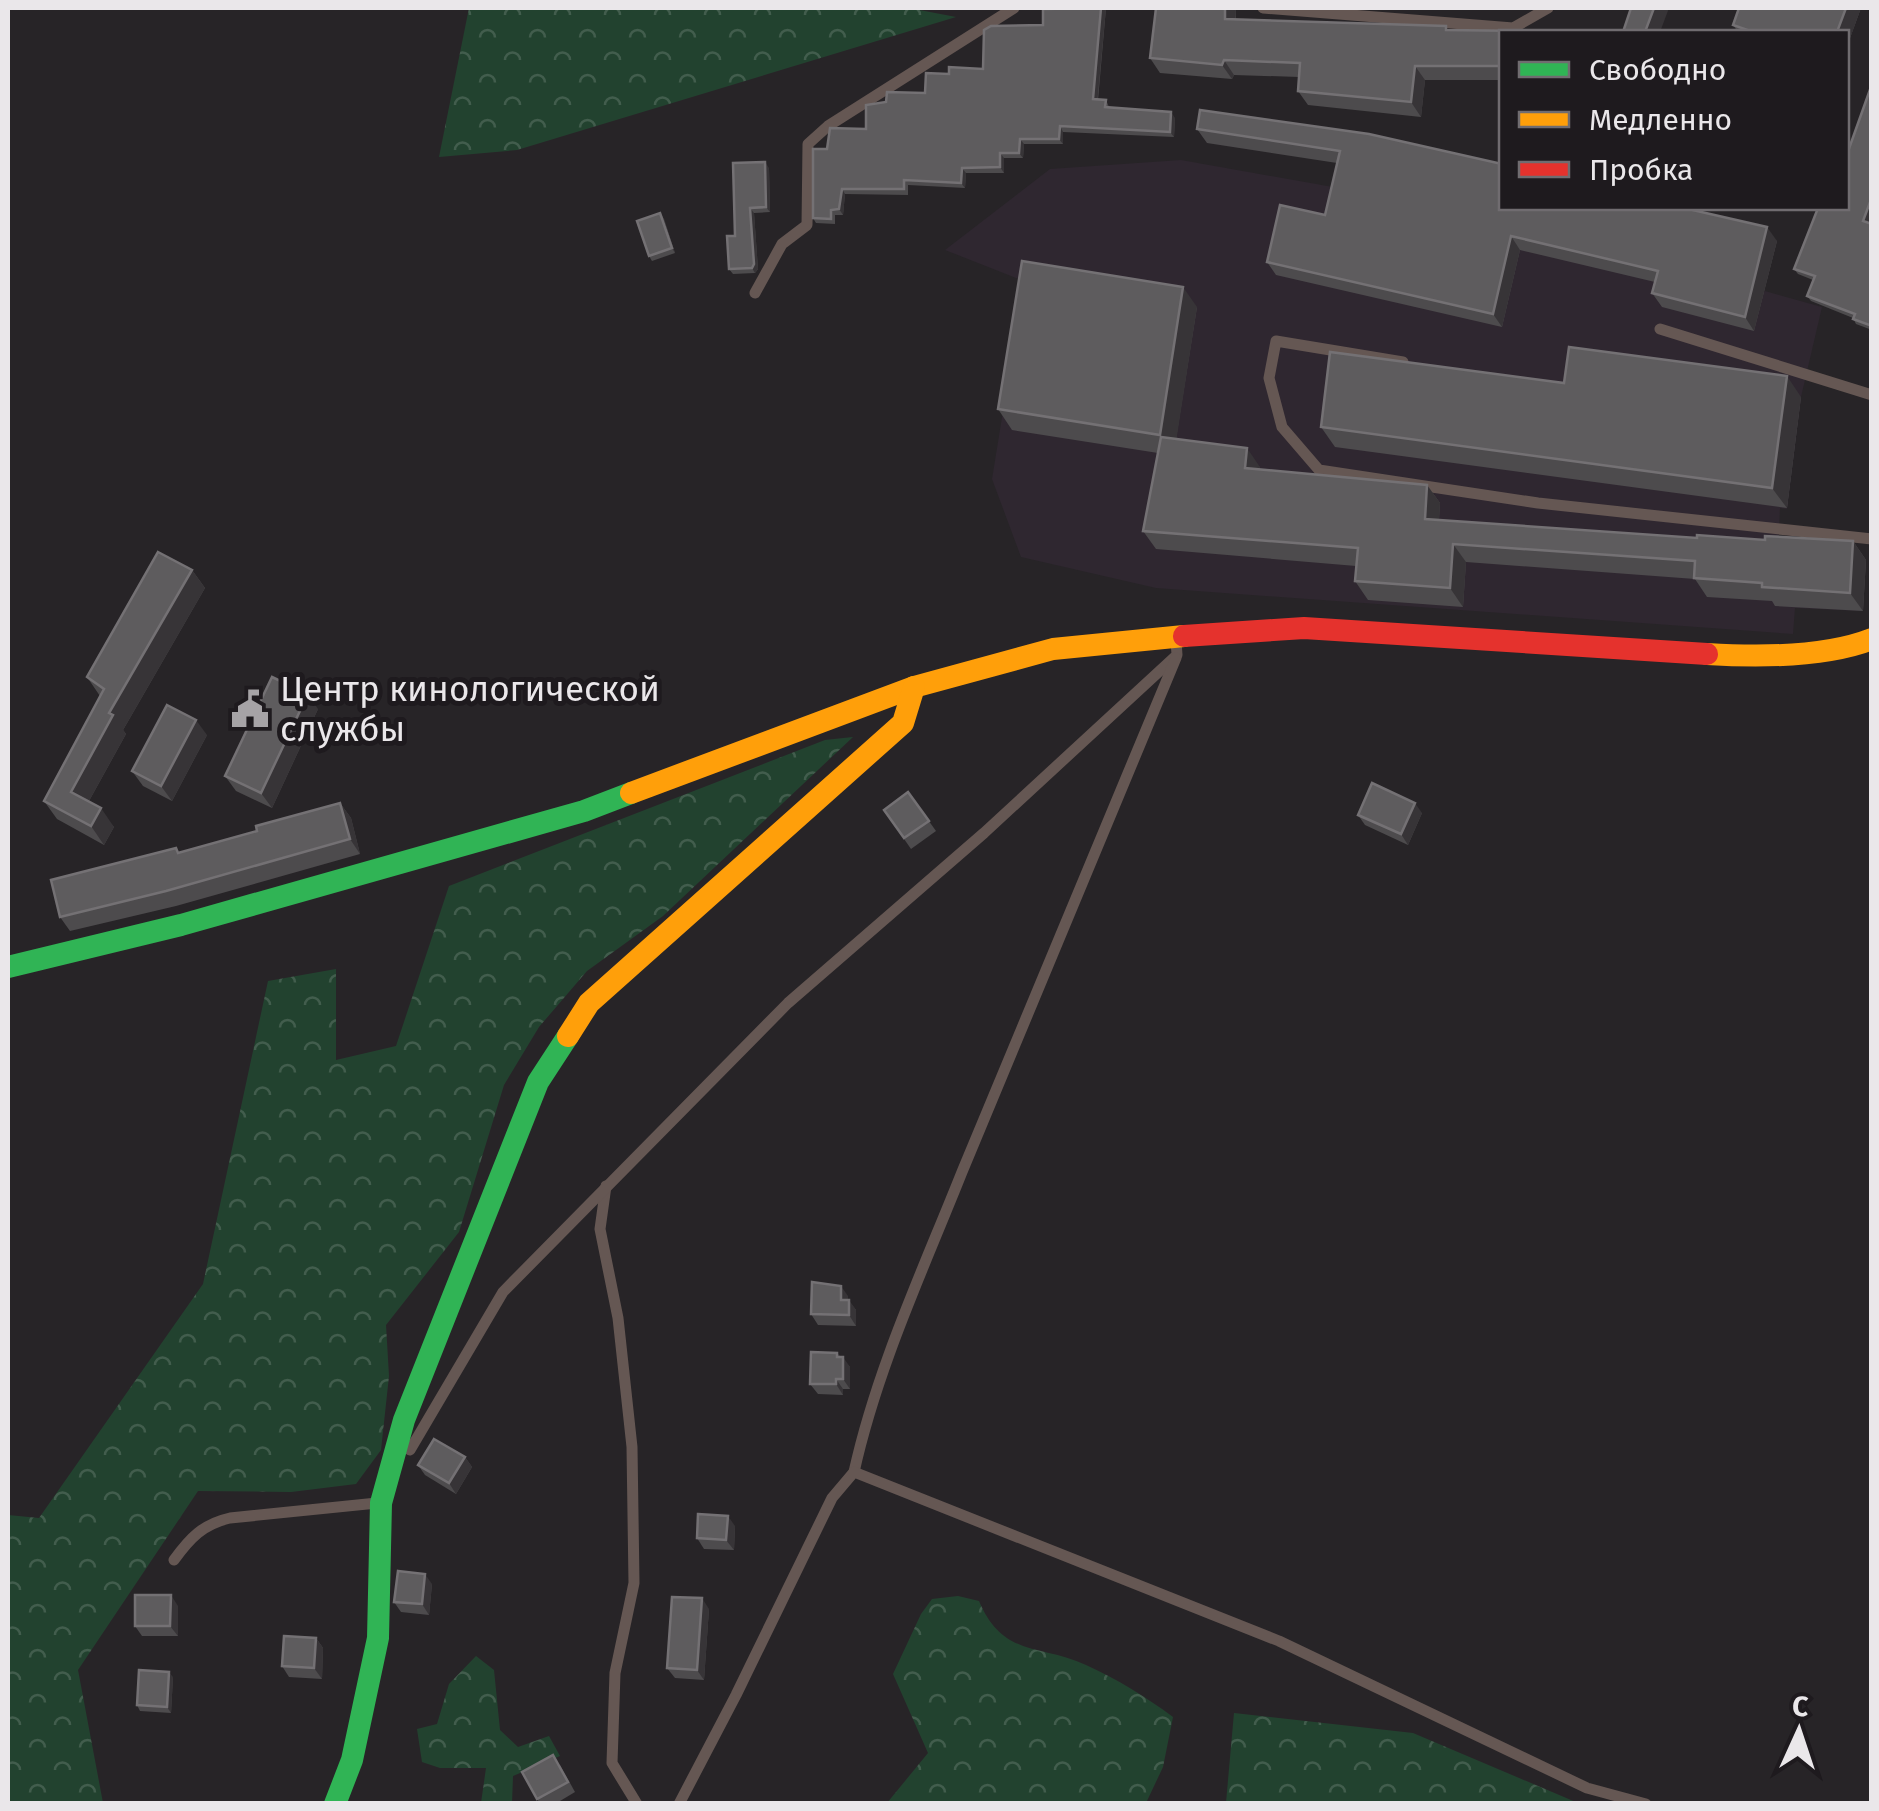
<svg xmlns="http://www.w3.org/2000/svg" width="1879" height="1811" font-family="'Fira Sans',sans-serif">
<defs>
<pattern id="forest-crowns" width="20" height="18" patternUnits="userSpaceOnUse" patternTransform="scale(2.5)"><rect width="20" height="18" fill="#22422f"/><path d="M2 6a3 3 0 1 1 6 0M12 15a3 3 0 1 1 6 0" fill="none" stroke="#425d4d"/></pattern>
</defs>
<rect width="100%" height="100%" fill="#272427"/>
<path fill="#2f2730" d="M1181,160L1344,189L1672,265L1822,307L1801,397L1787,509L1780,508L1778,554L1866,560L1863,611L1795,608L1793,634L1156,588L1021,557L992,479L1024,281L945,250L1050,169Z"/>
<g fill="url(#forest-crowns)">
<path d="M469,8H909L956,17L517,150L439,157Z"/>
<path d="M853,737L663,916L587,971L539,1027L504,1085L459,1232L386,1325L389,1376L381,1450L356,1484L291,1492L198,1491L78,1670L103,1803H8V1515L39,1518L203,1284L268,981L336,969V1060L396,1046L449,886L825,740Z"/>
<path d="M958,1596L979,1601C1003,1658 1041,1644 1086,1665C1117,1679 1146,1697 1173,1717L1163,1767L1146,1803H887L928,1753L893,1674L921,1614L932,1599Z"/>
<path d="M476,1656L494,1670L500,1730L518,1747L549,1736L560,1756L513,1776L512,1803H481L486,1768H440L422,1762L417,1729L437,1724L449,1684Z"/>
<path d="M1234,1713L1413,1733L1578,1803H1226Z"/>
</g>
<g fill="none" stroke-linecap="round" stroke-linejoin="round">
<g stroke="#655753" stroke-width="11">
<path d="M1263,8L1513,28L1548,8"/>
<path d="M755,293L782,244L807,225L808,144L828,126L1014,8"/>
<path d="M1660,329L1872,395"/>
<path d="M1403,362L1276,341L1269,378L1282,427L1319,470L1538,503L1872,539"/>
<path d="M606,1186L600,1229L618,1318L632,1447L634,1583L615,1673L612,1763L637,1804"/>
<path d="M410,1450L503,1292L788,1003L984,833L1177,655L1176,640"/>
<path d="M854,1472C877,1368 923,1270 962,1172C1032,1000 1104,829 1176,658"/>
<path d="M174,1560C190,1538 203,1524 230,1518L377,1503"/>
<path d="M679,1804L736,1695L832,1498L854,1472L1279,1641L1587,1788L1646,1804"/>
</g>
<g stroke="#30b455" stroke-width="22">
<path d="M8,967L181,925L584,811L631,793"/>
<path d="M335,1804L352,1760L378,1638L381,1503L404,1420L538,1082L568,1036"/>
</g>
<g stroke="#ff9f0a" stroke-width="22">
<path d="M1707,654C1756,657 1826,657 1872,639"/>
<path d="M631,793L914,687L1053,649L1184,636"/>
<path d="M568,1036L589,1003L903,723L914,687"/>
</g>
<path stroke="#e5322d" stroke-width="22" d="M1184,636L1304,628L1707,654"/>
</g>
<g fill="#4d4b4d">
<path d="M1106,8L1098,100H1106L1109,107L1175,118L1174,137L1063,132V144H1024L1023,158H1004V173H966L965,188L908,185V195L845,194L843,215H835V224L816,223L813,218L827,149L866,129L886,102L925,93L949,74L983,69L1043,25Z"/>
<path d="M1156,8H1236V20L1502,32V80H1425L1421,117L1308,105L1298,91L1299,77L1234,75L1232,79L1160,73L1150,58Z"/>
<path d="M1739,8H1861L1846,49V32H1738L1733,25Z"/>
<path d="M1200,110L1696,211L1777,241L1754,331L1662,307L1652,293L1655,282L1520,250L1502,327L1276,275L1267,262L1325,215L1337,163L1207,143L1197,129Z"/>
<path d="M769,168L770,212L754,213L758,269L755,273L733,274L729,269L735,236Z"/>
<path d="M660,213L664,219L675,253L652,261L649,256Z"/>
<path d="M1868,223L1872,224V330L1856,324L1853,318L1811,301L1807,296L1813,280L1798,274L1794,269Z"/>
<path d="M1197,307L1176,439L1260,467V470L1427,485L1440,503L1439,520L1697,538L1853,541L1866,560L1863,611L1775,606L1772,601L1707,597L1695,579L1466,562L1463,607L1368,600L1355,581L1356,566L1156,549L1143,531L1158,453L1012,430L998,409Z"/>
<path d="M1564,383L1801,397L1787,508L1335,447L1321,427Z"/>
<path d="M192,570L205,588L123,730L126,734L89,801L114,827L104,845L57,819L44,801L100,696L87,677Z"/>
<path d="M318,709L272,808L236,791L225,776Z"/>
<path d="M207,735L172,801L143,786L132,771Z"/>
<path d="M908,792L936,831L911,849L884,810Z"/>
<path d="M340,803L351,818L360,854L176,906L70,931L60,917L180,853L257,831Z"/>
<path d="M1422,813L1408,845L1365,825L1358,815Z"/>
<path d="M848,1296V1300L856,1310V1326L818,1325L811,1314Z"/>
<path d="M837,1353L850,1367V1389H843V1395L818,1394L810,1384Z"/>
<path d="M465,1457L472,1467L456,1494L425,1475L418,1465Z"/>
<path d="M735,1526L734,1550L704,1549L697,1538Z"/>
<path d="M432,1584L429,1615L401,1612L394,1602Z"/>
<path d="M178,1606V1636H142L135,1626Z"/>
<path d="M709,1609L704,1680L675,1678L667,1668Z"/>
<path d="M316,1638L323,1648L322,1679L289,1677L282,1666Z"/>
<path d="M173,1677L171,1713L140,1711L137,1705Z"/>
<path d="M560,1765L575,1792L555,1804H540L522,1772Z"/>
</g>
<g fill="#373437">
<path d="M1101,8H1106L1097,105L1093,99Z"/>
<path d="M1225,8H1236L1235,33L1225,19Z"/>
<path d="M1654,8H1669L1660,32H1645Z"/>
<path d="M1846,8H1861L1846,49V32H1837Z"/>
<path d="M1224,60L1234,75L1232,79L1222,65Z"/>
<path d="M1415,66L1425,80L1421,117L1411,102Z"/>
<path d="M1171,112L1175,118L1174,137L1170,132Z"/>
<path d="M1060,126L1063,132V144L1059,139Z"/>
<path d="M1020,139L1024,144L1023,158L1019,153Z"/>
<path d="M1000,153L1004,158V173L1000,167Z"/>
<path d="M765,162L769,168L770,212L766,207Z"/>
<path d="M962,168L966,173L965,188L961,183Z"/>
<path d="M842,189L845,194L843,215L839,209Z"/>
<path d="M1872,197V212L1867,226L1863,221Z"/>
<path d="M750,208L754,213L758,269L755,273L752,268Z"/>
<path d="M660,213L664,219L675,253L672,248Z"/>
<path d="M1767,227L1777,241L1754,331L1745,317Z"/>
<path d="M1511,236L1520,250L1502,327L1493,314Z"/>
<path d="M1183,287L1197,307L1174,455L1160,435Z"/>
<path d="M1787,376L1801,397L1787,508L1772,488Z"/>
<path d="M1247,448L1260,467L1258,487L1245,468Z"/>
<path d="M1427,485L1440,503L1438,538L1425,519Z"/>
<path d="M1853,541L1866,560L1863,611L1850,593Z"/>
<path d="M1453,544L1466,562L1463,607L1450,588Z"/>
<path d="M192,570L205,588L123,730L126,734L84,810L71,792L109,713Z"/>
<path d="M308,694L318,709L272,808L261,793Z"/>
<path d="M196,720L207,735L172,801L161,786Z"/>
<path d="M340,803L351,818L360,854L350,839Z"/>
<path d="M1415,803L1422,813L1408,845L1401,834Z"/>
<path d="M101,808L114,827L104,845L91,826Z"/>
<path d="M841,1286L848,1296V1310L841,1300Z"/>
<path d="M849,1300L856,1310V1326L849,1315Z"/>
<path d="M837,1353L843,1362V1357L850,1367V1389L843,1379Z"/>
<path d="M836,1379L843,1389V1395L836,1384Z"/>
<path d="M465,1457L472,1467L456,1494L449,1483Z"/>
<path d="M728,1516L735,1526L734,1550L726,1540Z"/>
<path d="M425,1574L432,1584L429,1615L422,1604Z"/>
<path d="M171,1595L178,1606V1636L170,1626Z"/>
<path d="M702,1598L709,1609L704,1680L697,1670Z"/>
<path d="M316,1638L323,1648L322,1679L314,1668Z"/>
<path d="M169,1672L173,1677L171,1713L167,1707Z"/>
</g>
<g fill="#5e5c5e" stroke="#747174" stroke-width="2.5">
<path d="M1101,8L1093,99L1106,100L1105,107L1171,112L1170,132L1060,126L1059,139H1020L1019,153H1000V167L962,168L961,183L904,180V189H842L839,209L831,210V219L813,218V149H827L830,128L866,129V105L886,102L887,92L925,93L926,73L949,74V67L983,69L984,30L991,26L1043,25V9Z"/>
<path d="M1156,8H1225V19L1446,26V30L1531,31V32H1502V66H1415L1411,102L1298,91L1300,63L1224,60L1222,65L1150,58Z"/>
<path d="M1631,8H1654L1645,32H1623Z"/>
<path d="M1739,8H1846L1837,32H1753L1733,25Z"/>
<path d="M1872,84V197L1863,221L1872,224V326L1853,319L1855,314L1807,296L1815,276L1794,269L1818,208H1846V157Z"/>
<path d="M1200,110L1369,134L1502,164V208H1684L1767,227L1745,317L1652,293L1658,271L1511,236L1493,314L1267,262L1280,205L1325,215L1340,151L1197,129Z"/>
<path d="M765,162L766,207L750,208L754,264L752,268L729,269L727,236H735L733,163Z"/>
<path d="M660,213L672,248L649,256L637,221Z"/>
<path d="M1022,261L1183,287L1160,435L998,409Z"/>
<path d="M1569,347L1787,376L1772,488L1321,427L1330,352L1564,383Z"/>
<path d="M1161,437L1247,448L1245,468L1427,485L1425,519L1697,538V535L1765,540V536L1853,541L1850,593L1762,587V583L1694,578L1695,561L1453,544L1450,588L1355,581L1358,548L1143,531Z"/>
<path d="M158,552L192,570L109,713L113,715L71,792L101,808L91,826L44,801L104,689L87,677Z"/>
<path d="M272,677L308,694L261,793L225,776Z"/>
<path d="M167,705L196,720L161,786L132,771Z"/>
<path d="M1372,783L1415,803L1401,834L1358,815Z"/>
<path d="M908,792L929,821L904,838L884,810Z"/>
<path d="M340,803L350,839L166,891L60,917L51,880L176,848L178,853L257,831L256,826Z"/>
<path d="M812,1282L841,1286V1300H849V1315L811,1314Z"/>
<path d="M811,1352L837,1353V1357H843V1379H836V1384H810Z"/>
<path d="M434,1439L465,1457L449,1483L418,1465Z"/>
<path d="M698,1514L728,1516L726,1540L697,1538Z"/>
<path d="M398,1571L425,1574L422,1604L394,1602Z"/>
<path d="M135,1595H171L170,1626H135Z"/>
<path d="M672,1597L702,1598L697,1670L667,1668Z"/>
<path d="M284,1636L316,1638L314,1668L282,1666Z"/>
<path d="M139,1670L169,1672L167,1707L137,1705Z"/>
<path d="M553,1755L568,1782L537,1799L522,1772Z"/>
</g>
<defs>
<g id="civic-bare" transform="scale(3)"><path d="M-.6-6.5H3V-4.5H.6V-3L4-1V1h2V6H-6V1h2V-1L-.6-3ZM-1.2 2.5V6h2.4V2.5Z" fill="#a6a3a6" stroke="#1e1a1e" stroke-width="2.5" paint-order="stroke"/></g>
</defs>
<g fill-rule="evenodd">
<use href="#civic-bare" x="250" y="709"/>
</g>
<g text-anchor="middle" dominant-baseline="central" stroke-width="10" stroke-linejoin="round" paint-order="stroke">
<g font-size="35" fill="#eae7ea" stroke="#1e1a1e" text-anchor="start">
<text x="280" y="689">Центр кинологической<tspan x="280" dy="40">службы</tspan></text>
</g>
</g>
<rect width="1879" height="1811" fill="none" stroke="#eae7ea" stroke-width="20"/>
<rect x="1499" y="30" width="350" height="180" fill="#1e1a1e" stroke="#706c70" stroke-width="2.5"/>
<rect x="1519" y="62" width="50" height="15" fill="#30b455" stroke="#706c70" stroke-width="2.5"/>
<text x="1589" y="80" font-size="30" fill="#eae7ea">Свободно</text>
<rect x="1519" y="112" width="50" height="15" fill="#ff9f0a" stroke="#706c70" stroke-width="2.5"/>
<text x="1589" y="130" font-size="30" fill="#eae7ea">Медленно</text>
<rect x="1519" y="162" width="50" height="15" fill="#e5322d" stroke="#706c70" stroke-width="2.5"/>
<text x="1589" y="180" font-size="30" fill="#eae7ea">Пробка</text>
<g transform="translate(1799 1731) rotate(3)" stroke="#1e1a1e" stroke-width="8" paint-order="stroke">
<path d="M0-8L18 38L0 25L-18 38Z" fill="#eae7ea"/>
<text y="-15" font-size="28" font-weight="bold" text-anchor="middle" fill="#eae7ea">С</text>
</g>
</svg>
